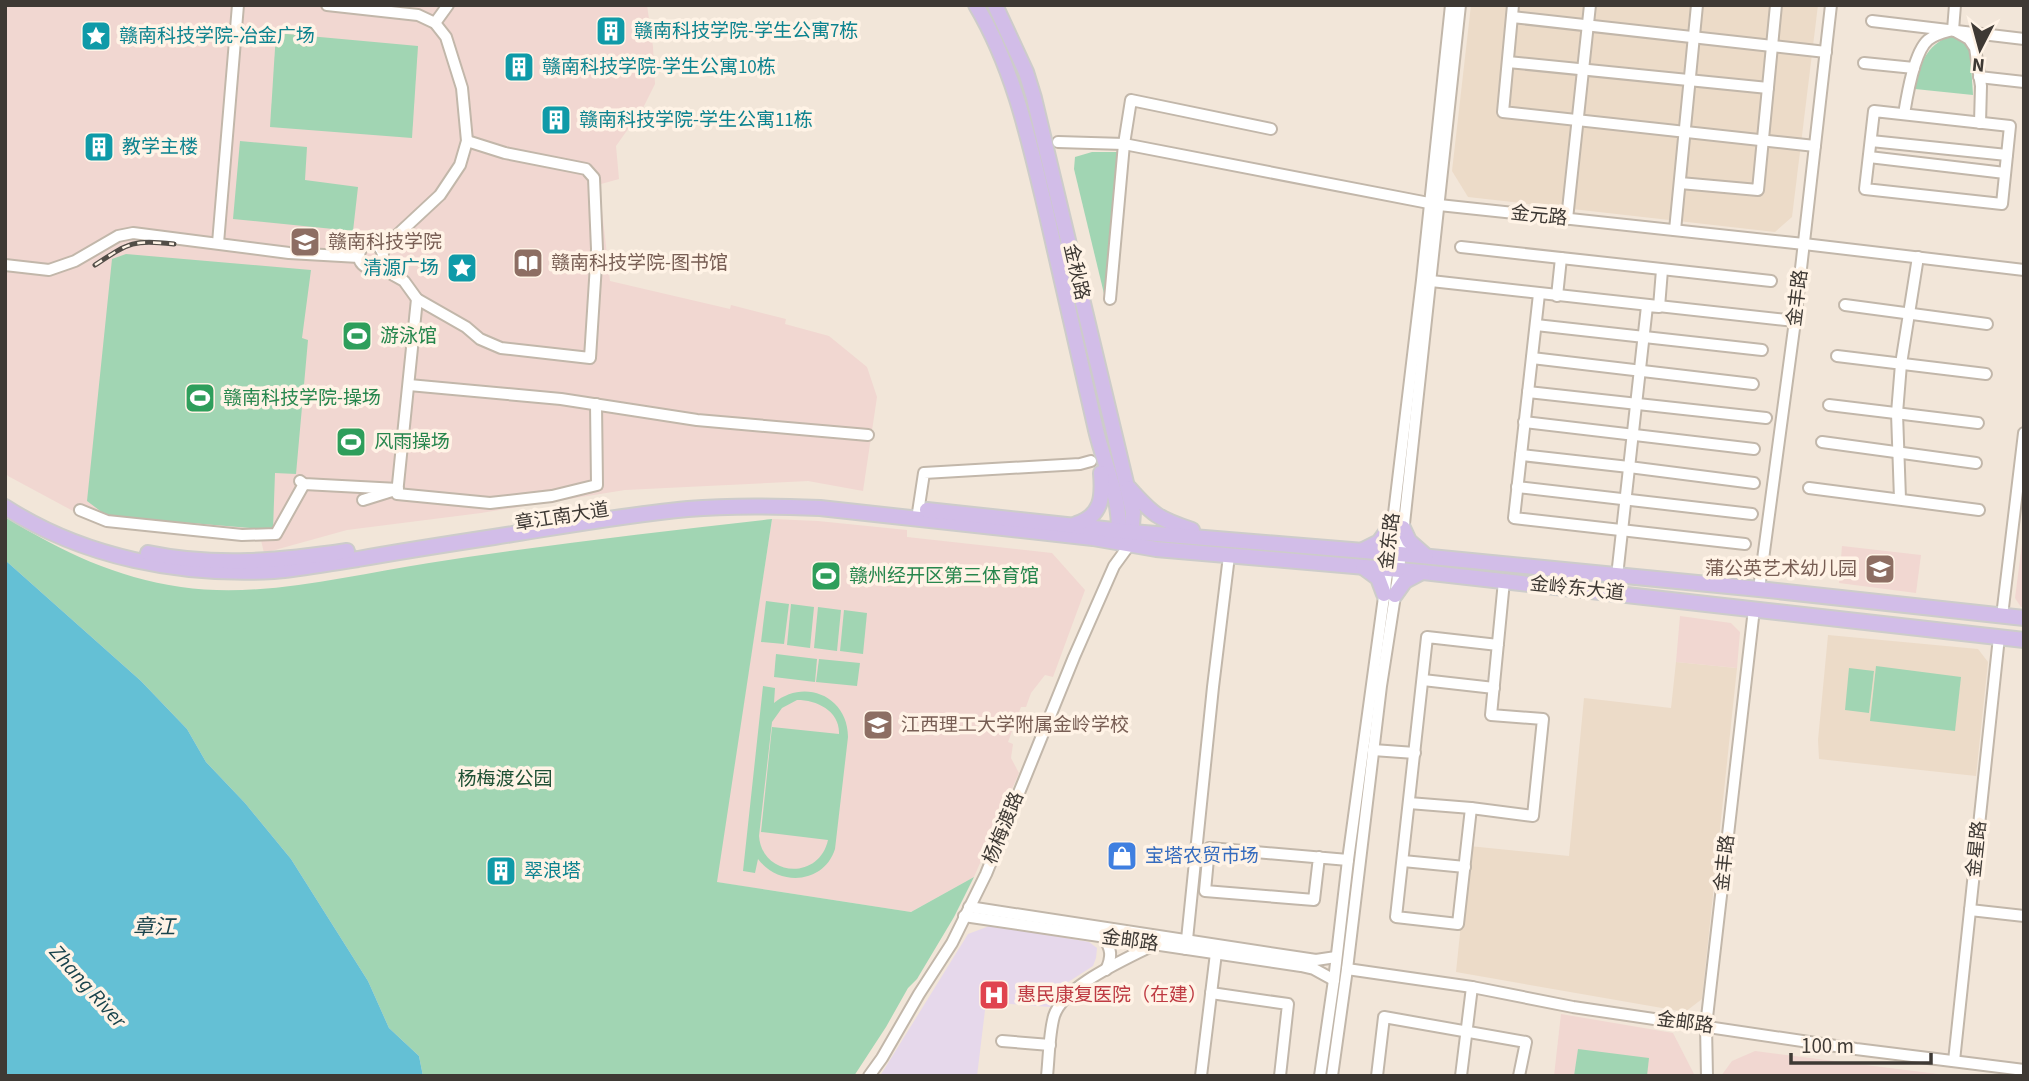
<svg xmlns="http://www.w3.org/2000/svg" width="2029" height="1081" font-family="'Source Sans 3','Noto Sans SC',sans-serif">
<rect width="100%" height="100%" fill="#f2e6d9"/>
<g fill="#ecdbc8">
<path d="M1471,5H1818L1792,217L1775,232L1468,197L1452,171Z"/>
<path d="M1828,635L1978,649L1988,662L1976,776L1819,759L1818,740Z"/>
<path d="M1676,662L1737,668L1702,999L1685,1012L1456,972L1469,846L1569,856L1584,698L1671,708Z"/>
</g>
<g fill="#f1d7d1">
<path d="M5,5H647L653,47L655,84L643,108L616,146L619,179L601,184V202L610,281L730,309L731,305L786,319L785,324L829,336L867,367L877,397L863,491L808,481L625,490L481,513L347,530L264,553L261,540L86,518L8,476L5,472Z"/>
<path d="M772,519L818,521L907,530V537L1052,553L1085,590L1053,677L1045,675L1031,693L1026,707H1021L1008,742L1013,744L1011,758L1019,773L974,877L911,912L716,882Z"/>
<path d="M2024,528V607H2021L2015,598Z"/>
<path d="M1842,546L1921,555L1916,593L1839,583Z"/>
<path d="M1680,616L1731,623L1740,632L1737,668L1676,662Z"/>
<path d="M1561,1014L1673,1033L1695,1076H1554Z"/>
<path d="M1755,1051L1954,1076H1721L1732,1061Z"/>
</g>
<path fill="#e6d8eb" d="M992,925L1089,942L1097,948L1096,958L1093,966L1059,988L1050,1007L986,1002L977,1076H880L968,934Z"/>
<g fill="#a1d5b3" fill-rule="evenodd">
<path d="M276,33L418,46L412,138L270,127Z"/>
<path d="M1951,35L1962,41L1970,49L1973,95L1915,89C1919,64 1926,46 1951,35Z"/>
<path d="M240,141L307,147L305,180L358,187L353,231L233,219Z"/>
<path d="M1092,152H1118L1106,302L1074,169L1075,157Z"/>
<path d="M126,254L311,270L302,338L308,340L296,474L275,473L273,530L107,516L87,501L112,259Z"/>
<path d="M5,517C61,551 116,578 181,587C262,599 350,575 429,563C543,545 658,532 772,519L717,882L911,912L974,877L954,917L917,979L908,988L886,1027L854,1076H423L419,1056L389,1028L368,981L291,859L245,803L206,762L187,729L141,681L5,560Z"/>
<path d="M766,601L789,604L784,644L761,642Z"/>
<path d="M791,604L814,607L810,648L787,645Z"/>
<path d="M818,607L841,610L837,651L814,648Z"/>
<path d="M844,610L867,613L863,654L840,651Z"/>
<path d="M776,654L817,659L815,682L774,677Z"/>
<path d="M819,659L860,663L857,686L816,682Z"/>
<path d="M1876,666L1961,677L1955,731L1870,721Z"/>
<path d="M1849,668L1874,671L1869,713L1845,710Z"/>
<path d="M763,686L775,688L774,703C804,678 848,696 848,737L835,849C824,884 779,887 758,859L755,873L743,871ZM797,700C817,700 840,711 839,734L772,727L761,832L828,840C819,881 762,877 759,836L772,722L782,708Z"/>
<path d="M1578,1049L1649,1058L1647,1076H1574Z"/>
</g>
<path fill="#64c0d5" d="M5,560L141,681L187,729L206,762L245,803L291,859L368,981L389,1028L419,1056L423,1076H5Z"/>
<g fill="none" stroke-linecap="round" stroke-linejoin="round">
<g stroke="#c2b7aa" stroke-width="14">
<g id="minor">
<path d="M327,5L418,15L435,23L446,37L462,88L467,141L460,165L440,195L381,250"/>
<path d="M1513,5L1503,112L1815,146"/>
<path d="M1955,5L1953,30L1969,39L1975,48L1981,86L1980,123"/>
<path d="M1512,17L1826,52"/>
<path d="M1872,21L2024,39"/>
<path d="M435,23L448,5"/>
<path d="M1508,62L1768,88"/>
<path d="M1864,63L1914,68"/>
<path d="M1979,77L2024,82"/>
<path d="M1874,111L2010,126L2002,204L1865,189Z"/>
<path d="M1904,114C1907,96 1914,52 1928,40C1934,35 1941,33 1949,31"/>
<path d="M1871,141L2007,155"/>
<path d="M1058,142L1124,144L1439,205L1804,244L2024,270"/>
<path d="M1869,157L2005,173"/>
<path d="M1680,183L1758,190L1776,5"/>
<path d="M1567,219L1590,5"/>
<path d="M1675,230L1697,5"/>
<path d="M218,243L238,5"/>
<circle cx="371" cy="256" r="12"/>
<path d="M1461,247L1771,281"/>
<path d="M5,265L49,270L75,261L118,236L133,233L289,253L359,257"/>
<path d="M377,266L404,281L417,299L466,327L480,339L501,348L590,358L597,249L594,178L586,169L505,153L467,141"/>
<path d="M1431,281L1795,321"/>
<path d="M1539,294L1514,518L1745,544"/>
<path d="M1557,296L1561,258"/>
<path d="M417,299L397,494L490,503L552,496L597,485L596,404"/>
<path d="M1110,299L1124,144L1131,100L1271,129"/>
<path d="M1845,305L1987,324"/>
<path d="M1536,325L1762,350"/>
<path d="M1837,356L1986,374"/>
<path d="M1532,358L1753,384"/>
<path d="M409,385L561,399L697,420L868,435"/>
<path d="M1528,392L1766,418"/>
<path d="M1829,405L1978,423"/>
<path d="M1524,422L1754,449"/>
<path d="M1822,442L1976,463"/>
<path d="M1521,455L1629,467L1754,483"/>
<path d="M300,481L304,484L398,489"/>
<path d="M1517,487L1752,514"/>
<path d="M1809,488L1979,510"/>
<path d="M1900,499L1897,413L1901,364L1918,257"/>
<path d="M363,500L392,491"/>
<path d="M80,510L107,521L242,535L276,534L304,484"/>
<path d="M917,519L924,473L1080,464L1091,461"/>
<path d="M1617,576L1647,306L1659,307L1662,270"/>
<path d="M1759,589L1795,321L1831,5"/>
<path d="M2002,616L2024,433"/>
<path d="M1498,645L1427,637L1396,917L1458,924L1471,808L1533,816L1543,719L1491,715L1504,581"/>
<path d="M1423,680L1494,688"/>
<path d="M1373,750L1415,753"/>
<path d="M1409,803L1471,808"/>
<path d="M1319,857L1314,900L1205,891L1209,848L1348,860"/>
<path d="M1403,861L1465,867"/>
<path d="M969,907L1316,960L1336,957"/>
<path d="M1970,910L2024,916"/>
<path d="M964,916L1301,966L1314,969L1334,980"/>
<path d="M1103,937C1112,949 1112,957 1106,970"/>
<path d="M1186,949L1213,687L1229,556"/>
<path d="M1347,969L1472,987L1573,1007L1856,1049L2024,1070"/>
<path d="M1211,993L1288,1004L1280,1076"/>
<path d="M1002,1041L1050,1045"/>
<path d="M1954,1061L1999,637"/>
<path d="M869,1076L882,1058L919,994L952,943L986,874L1074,657L1114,566L1130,544"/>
<path d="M1047,1076C1049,1057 1049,1034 1054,1016C1064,985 1127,959 1155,944"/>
<path d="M1201,1076L1216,953"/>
<path d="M1320,1076L1334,980L1348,860L1384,597L1422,280L1451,5"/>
<path d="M1332,1076L1347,969L1381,686L1399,570L1460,5"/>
<path d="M1377,1076L1384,1017L1526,1042L1519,1076"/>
<path d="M1461,1076L1472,987"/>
<path d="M1707,1076L1706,1026L1754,609"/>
</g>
</g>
<g stroke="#cdccca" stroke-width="18">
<g id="major">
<path d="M976,5C1014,69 1029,140 1046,211C1063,284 1080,357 1096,430C1104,465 1123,502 1118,539"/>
<path d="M995,5L1026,72L1034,98L1133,512L1131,540"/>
<path d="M1129,488C1152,514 1158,519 1192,530"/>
<path d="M5,507C84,558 181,576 274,571C302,569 330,563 358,559C403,551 448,544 494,537C558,527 623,515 688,509C732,505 776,506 820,508L1093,538L1156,549L1423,572L2024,640"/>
<path d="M927,510L1132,532L1400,554L1759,589L2024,618"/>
<path d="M1076,524C1102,516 1103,497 1101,473"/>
<path d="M1403,528L1409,541L1426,556"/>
<path d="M1363,550L1379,542L1392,524"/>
<path d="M148,553C215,567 281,561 347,551"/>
<path d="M1363,567L1378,578L1384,594"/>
<path d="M1395,595L1405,581L1422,572"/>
</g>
</g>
<use href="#minor" stroke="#fff" stroke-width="10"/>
<use href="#major" stroke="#d2bde8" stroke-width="14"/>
<g stroke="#524d47" stroke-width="5">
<path id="rail" d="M95,265C130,242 132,240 174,244"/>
</g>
<use href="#rail" stroke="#fff3e6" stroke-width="2.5" stroke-dasharray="8" stroke-linecap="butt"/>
</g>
<defs>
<g id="building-square" transform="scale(1.575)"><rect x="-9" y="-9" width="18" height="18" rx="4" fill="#0f9aa8" stroke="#fff3e6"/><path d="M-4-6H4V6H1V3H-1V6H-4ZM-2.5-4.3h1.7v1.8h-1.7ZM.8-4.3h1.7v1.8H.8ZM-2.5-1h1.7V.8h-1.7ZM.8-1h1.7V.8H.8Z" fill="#fff"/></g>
<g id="sight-square" transform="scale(1.575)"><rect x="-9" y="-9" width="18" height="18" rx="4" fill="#0f9aa8" stroke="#fff3e6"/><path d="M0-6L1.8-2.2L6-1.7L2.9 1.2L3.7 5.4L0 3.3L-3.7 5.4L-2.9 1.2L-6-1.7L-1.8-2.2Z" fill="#fff"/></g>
<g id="university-square" transform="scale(1.575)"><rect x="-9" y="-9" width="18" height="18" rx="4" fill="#8d6e63" stroke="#fff3e6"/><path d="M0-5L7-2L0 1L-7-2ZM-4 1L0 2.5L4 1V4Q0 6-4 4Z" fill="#fff"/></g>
<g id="library-square" transform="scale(1.575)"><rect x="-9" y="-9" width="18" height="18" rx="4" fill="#8d6e63" stroke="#fff3e6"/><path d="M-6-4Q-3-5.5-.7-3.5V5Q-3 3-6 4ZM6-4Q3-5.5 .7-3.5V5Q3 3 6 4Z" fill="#fff"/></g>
<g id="stadium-square" transform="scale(1.575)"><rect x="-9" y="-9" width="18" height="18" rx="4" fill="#2e9e5b" stroke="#fff3e6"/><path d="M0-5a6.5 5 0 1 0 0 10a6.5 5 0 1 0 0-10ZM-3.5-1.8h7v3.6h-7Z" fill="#fff"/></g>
<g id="school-square" transform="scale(1.575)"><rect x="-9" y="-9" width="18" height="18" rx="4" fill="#8d6e63" stroke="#fff3e6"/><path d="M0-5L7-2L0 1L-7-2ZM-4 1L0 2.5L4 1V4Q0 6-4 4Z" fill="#fff"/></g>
<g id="shop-square" transform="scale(1.575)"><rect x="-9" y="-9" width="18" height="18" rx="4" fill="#3f7fe0" stroke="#fff3e6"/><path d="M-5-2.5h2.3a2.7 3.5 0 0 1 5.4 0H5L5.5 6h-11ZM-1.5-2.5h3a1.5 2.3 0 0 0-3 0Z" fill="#fff"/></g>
<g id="hospital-square" transform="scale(1.575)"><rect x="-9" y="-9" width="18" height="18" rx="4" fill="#e0444e" stroke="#fff3e6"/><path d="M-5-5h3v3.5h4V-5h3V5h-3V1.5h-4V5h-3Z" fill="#fff"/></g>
</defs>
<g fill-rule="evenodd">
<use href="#building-square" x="611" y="31"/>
<use href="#sight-square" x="96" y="36"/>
<use href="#building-square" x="519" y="67"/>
<use href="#building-square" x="556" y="120"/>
<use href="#building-square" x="99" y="147"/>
<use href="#university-square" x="305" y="242"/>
<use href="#library-square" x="528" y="263"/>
<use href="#sight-square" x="462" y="268"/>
<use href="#stadium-square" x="357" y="336"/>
<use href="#stadium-square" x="200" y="398"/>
<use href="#stadium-square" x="351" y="442"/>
<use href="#school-square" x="1880" y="569"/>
<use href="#stadium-square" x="826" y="576"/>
<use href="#school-square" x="878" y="725"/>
<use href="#shop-square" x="1122" y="856"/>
<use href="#building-square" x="501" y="871"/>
<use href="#hospital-square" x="994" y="995"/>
</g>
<g text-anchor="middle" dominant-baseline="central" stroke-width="7" stroke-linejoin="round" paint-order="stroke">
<g font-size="19" fill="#0d838f" stroke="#fff3e6" text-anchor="start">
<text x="634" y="31">赣南科技学院-学生公寓7栋</text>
<text x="119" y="36">赣南科技学院-冶金广场</text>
<text x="542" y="67">赣南科技学院-学生公寓10栋</text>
<text x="579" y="120">赣南科技学院-学生公寓11栋</text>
<text x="122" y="147">教学主楼</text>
<text x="439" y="268" text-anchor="end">清源广场</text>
<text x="524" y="871">翠浪塔</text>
</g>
<g font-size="19" fill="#3e3934" stroke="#fff3e6">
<text transform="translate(1539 216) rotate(6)">金元路</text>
<text transform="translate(1076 272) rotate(77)">金秋路</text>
<text transform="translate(1798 298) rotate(-83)">金丰路</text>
<text transform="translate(562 517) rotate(-9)">章江南大道</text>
<text transform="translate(1390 541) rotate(-83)">金东路</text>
<text transform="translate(1577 589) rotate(6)">金岭东大道</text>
<text transform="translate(1004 828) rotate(-68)">杨梅渡路</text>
<text transform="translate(1977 849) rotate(-84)">金星路</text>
<text transform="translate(1725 863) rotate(-84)">金丰路</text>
<text transform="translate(1130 941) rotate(8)">金邮路</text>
<text transform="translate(1685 1023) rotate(8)">金邮路</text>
</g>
<g font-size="19" fill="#785e54" stroke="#fff3e6" text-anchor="start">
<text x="328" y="242">赣南科技学院</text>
<text x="551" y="263">赣南科技学院-图书馆</text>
<text x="1857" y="569" text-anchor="end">蒲公英艺术幼儿园</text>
<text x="901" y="725">江西理工大学附属金岭学校</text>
</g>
<g font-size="19" fill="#27864d" stroke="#fff3e6" text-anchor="start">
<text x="380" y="336">游泳馆</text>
<text x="223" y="398">赣南科技学院-操场</text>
<text x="374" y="442">风雨操场</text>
<text x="849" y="576">赣州经开区第三体育馆</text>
</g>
<g font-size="19" fill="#1e5034" stroke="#fff3e6">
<text x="505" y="779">杨梅渡公园</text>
</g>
<g font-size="19" fill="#366cbe" stroke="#fff3e6" text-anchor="start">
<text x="1145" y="856">宝塔农贸市场</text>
</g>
<g font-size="19" fill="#be3a42" stroke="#fff3e6" text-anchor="start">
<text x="1017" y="995">惠民康复医院（在建）</text>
</g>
<g font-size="21" font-style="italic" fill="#19434c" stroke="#fff3e6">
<text x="154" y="927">章江</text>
<text transform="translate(88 986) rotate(48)">Zhang River</text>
</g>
</g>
<rect width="2029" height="1081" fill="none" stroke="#3e3934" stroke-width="14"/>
<g transform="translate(1980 49) rotate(186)" stroke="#fff3e6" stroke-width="5" paint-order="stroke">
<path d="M0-5L12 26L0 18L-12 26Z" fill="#3e3934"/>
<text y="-10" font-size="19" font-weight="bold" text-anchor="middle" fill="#3e3934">N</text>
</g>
<path d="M1791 1053v10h140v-10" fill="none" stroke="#3e3934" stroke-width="3.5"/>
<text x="1801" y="1053" font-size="21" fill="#3e3934" stroke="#fff3e6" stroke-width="5" paint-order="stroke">100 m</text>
</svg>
